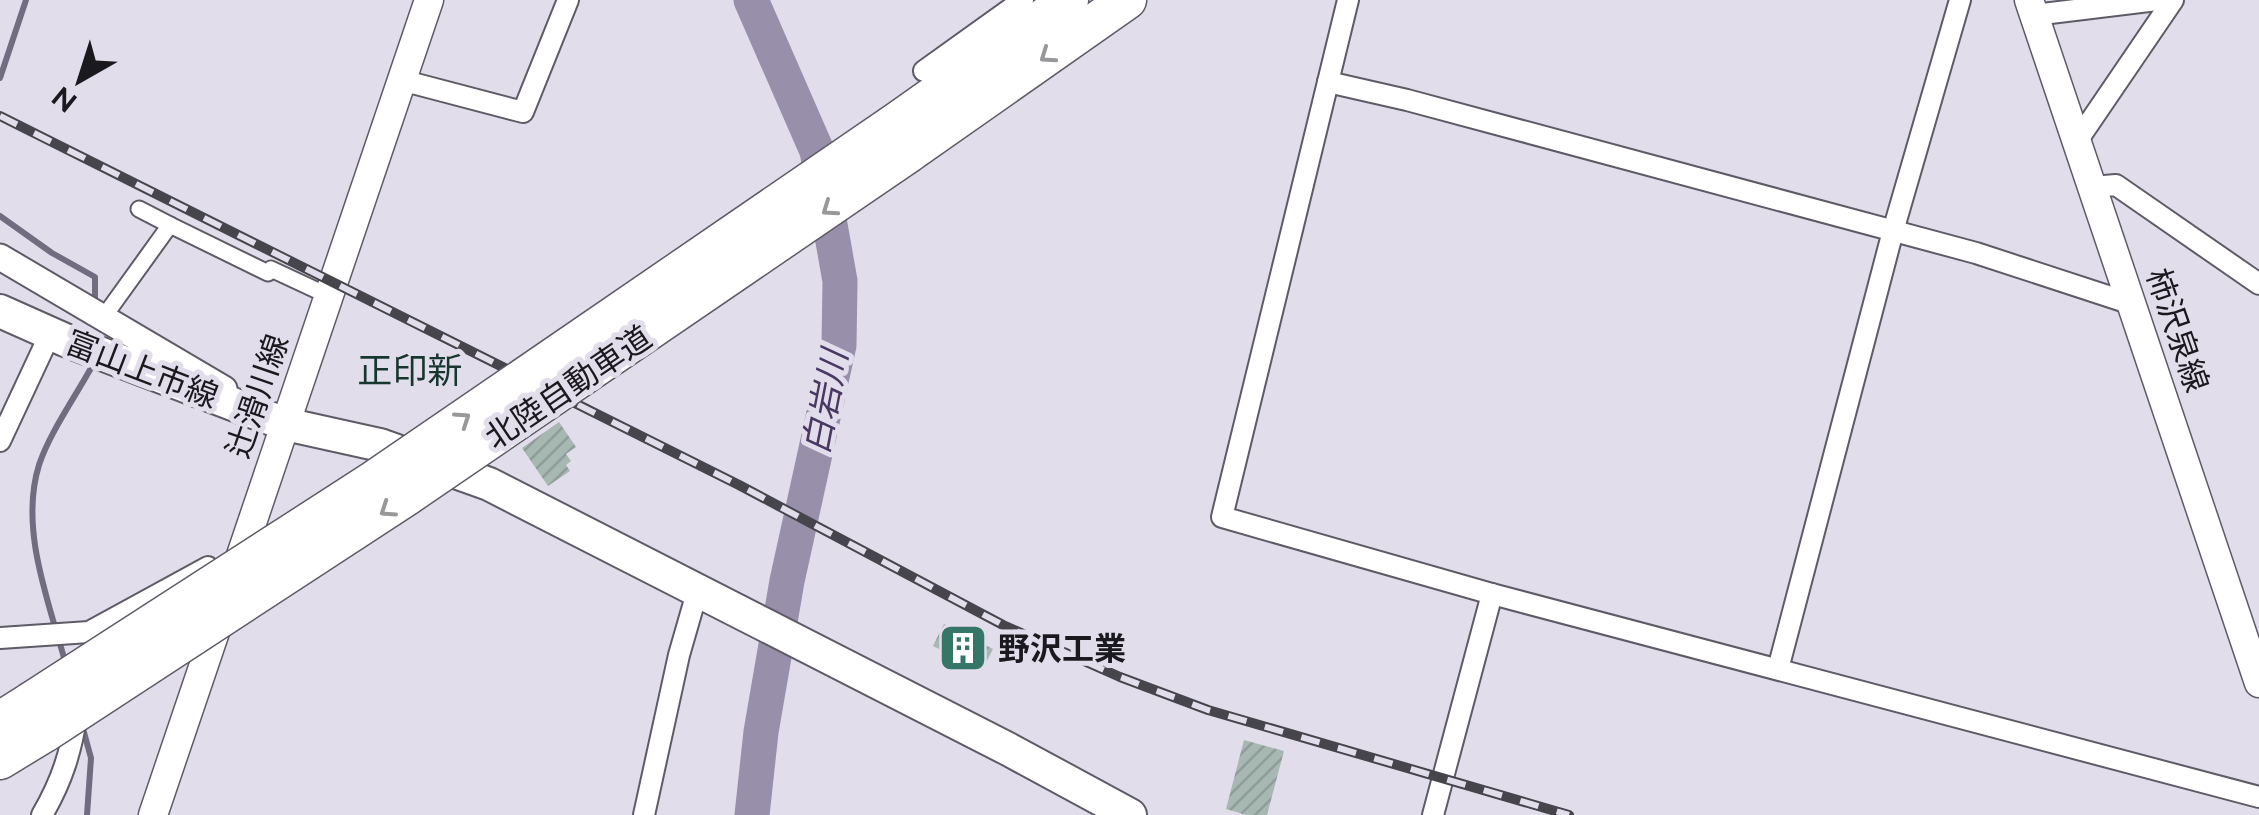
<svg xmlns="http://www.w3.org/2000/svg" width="2259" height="815" font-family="Raleway,'Noto Sans JP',sans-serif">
<defs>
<pattern id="building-hatch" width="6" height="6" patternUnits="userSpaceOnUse" patternTransform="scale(2.5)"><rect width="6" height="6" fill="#a7b7b2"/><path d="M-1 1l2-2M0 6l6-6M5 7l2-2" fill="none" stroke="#8f9d99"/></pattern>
</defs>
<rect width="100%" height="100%" fill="#e1ddeb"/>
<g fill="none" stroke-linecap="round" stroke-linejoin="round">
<g stroke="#726c81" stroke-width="6">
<path d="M0,78L26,0"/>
<path d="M0,216L52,253L95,277V303"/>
<path d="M66,665C49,602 19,529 39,465C49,434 75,397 91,368L92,360"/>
<path d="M82,725L91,758L87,815"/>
</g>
<path stroke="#988fab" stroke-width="35" d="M751,0L817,151L840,281L839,345L787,581L761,732L752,815"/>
</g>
<g fill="url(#building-hatch)">
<path d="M559,422L576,447L566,454L571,461L566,465L570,471L548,486L522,448Z"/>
<path d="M944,624L993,649L982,670L933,646Z"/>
<path d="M1244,740L1284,751L1267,815H1246L1226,809Z"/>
</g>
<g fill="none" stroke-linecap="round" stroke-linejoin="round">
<g stroke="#5e5a66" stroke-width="19">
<g id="pedestrian">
<path d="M170,225L268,273L271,269L316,290"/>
<path d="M103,318L170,225L139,209"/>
</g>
</g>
<g stroke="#5e5a66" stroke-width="24">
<g id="minor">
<path d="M1348,0L1222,517L1492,594L2259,797"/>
<path d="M2034,15L2157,0"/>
<path d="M924,71L1023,0"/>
<path d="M401,80L523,112L568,0"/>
<path d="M1328,82L1407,100L1976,253L2132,304"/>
<path d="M2077,141L2173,0"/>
<path d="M2092,187L2116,185L2259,284"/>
<path d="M0,441L50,334"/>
<path d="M0,638L89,632L208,567"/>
<path d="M1778,669L1893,231L1960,0"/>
<path d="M42,815C62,781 71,752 77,713"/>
<path d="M644,815L679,655L698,589"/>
<path d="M1433,815L1492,594"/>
</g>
</g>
<g stroke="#5e5a66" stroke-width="29">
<path id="tertiary" d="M0,257L224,389"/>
</g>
<g stroke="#5e5a66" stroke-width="31">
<g id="secondary">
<path d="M2029,0L2259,683"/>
<path d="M153,815L429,0"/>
</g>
</g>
<g stroke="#5e5a66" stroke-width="36">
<path id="primary" d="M0,311L65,340L285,424L380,445L489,484L1008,749L1130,815"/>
</g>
<g stroke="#5e5a66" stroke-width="41">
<g id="motorway">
<path d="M892,125L1069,0"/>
<path d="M909,153L1127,0"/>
<path d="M0,721L30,702"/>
<path d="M0,760L46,732"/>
</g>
</g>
<use href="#pedestrian" stroke="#fff" stroke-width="15"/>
<use href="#minor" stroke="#fff" stroke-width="20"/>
<use href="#tertiary" stroke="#fff" stroke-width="25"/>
<use href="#secondary" stroke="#fff" stroke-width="28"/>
<use href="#primary" stroke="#fff" stroke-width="32"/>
<use href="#motorway" stroke="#fff" stroke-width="38"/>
<g stroke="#46454c" stroke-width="10">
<path id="rail" d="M0,116L739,485L1003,625L1120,677L1208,710L1569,815"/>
</g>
<use href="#rail" stroke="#e1ddeb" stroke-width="6" stroke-dasharray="19" stroke-linecap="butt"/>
<g stroke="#5e5a66" stroke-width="41" stroke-linecap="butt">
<g id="motorway-bridge">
<path d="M30,702L374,480L892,125"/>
<path d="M46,732L407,496L909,153"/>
</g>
</g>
<use href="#motorway-bridge" stroke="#fff" stroke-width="38"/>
</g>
<defs><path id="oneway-chevron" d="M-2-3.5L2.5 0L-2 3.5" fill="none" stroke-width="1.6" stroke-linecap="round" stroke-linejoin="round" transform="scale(2.5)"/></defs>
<g stroke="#98989a">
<use href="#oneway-chevron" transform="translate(1047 56) rotate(145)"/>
<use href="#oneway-chevron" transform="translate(829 209) rotate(145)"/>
<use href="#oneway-chevron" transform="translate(463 419) rotate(-34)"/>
<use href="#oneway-chevron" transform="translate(387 510) rotate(146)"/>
</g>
<defs>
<g id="building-square" transform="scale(2.5)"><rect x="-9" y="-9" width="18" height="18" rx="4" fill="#357666" stroke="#e1ddeb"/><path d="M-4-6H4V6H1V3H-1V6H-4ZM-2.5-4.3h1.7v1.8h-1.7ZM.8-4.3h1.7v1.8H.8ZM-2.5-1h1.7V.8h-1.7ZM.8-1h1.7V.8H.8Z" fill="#fff"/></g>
</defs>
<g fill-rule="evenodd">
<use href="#building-square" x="963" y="648"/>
</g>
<g text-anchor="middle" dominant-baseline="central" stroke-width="10" stroke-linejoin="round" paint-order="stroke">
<g font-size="32" fill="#1a191e" stroke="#e1ddeb">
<text transform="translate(2178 330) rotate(71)">柿沢泉線</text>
<text transform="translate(142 369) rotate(21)">富山上市線</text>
<text transform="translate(568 387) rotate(-34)">北陸自動車道</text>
<text transform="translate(257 396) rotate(-71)">辻滑川線</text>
</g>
<g font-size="32" font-weight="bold" fill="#1a191e" stroke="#e1ddeb" text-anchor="start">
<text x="998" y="648">野沢工業</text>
</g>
<g font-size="35" fill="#17362e" stroke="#e1ddeb">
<text x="410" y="370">正印新</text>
</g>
<g font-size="35" font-style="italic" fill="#483862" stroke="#e1ddeb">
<text transform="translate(825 402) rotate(-79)">白岩川</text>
</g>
</g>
<g transform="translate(80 80) rotate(219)" stroke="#e1ddeb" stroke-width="8" paint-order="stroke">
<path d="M0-8L18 38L0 25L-18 38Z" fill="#1a191e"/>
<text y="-15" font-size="28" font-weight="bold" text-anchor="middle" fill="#1a191e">N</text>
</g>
</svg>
